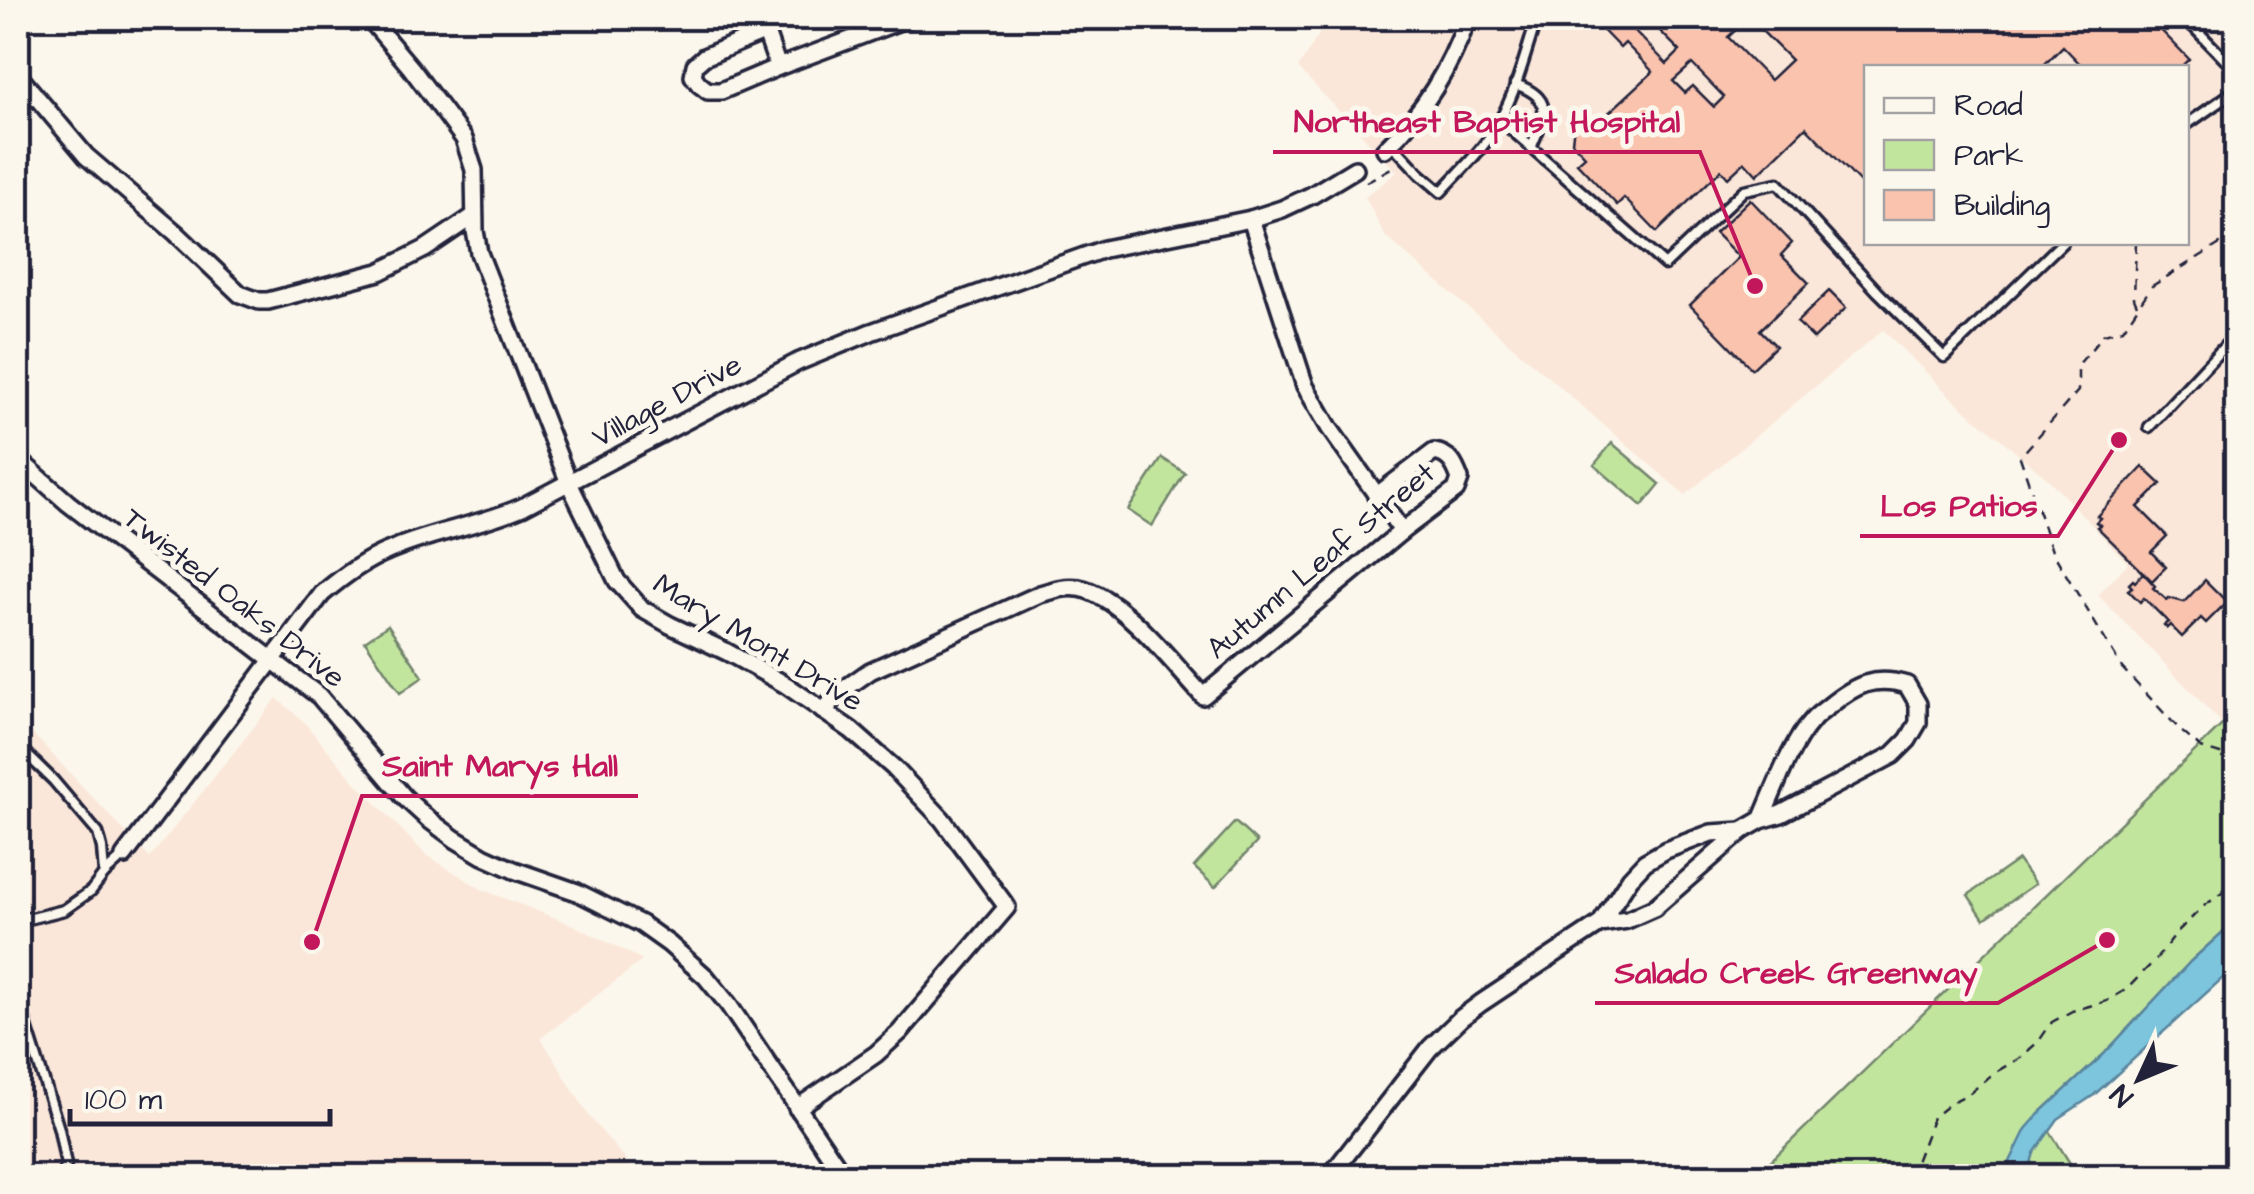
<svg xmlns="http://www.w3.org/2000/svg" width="2254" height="1194" font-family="'Architects Daughter',sans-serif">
<rect width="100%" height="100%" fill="#fbf7ec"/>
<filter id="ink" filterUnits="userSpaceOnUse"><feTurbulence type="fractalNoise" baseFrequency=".01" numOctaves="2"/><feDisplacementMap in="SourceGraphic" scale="20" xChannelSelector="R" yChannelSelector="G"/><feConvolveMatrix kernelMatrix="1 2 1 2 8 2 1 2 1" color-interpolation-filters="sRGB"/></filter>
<g filter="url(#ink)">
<g fill="#fbe7d9" fill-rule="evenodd">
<path d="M1329,18H2236V738L2098,595L2128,563L2049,480L1953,399L1883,330L1685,495L1385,236L1365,197L1397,172L1298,68ZM1866,68H2186V242H1866Z"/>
<path d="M277,698L303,721L356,783L426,855L483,890L571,924L643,960L541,1038L589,1116L639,1176H18V718L150,858Z"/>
</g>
<g fill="#c2e59e" stroke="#72846c" stroke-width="2.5">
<path d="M1612,443L1660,484L1642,506L1594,465Z"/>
<path d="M1162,458L1185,473L1152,526L1128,510Z"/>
<path d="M388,625L423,677L400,693L365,641Z"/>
<path d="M2223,724L2236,738V920L2191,961L2103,1055L2039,1114L2078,1176H1755Z"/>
<path d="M1235,822L1257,842L1215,887L1194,867Z"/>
<path d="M2018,860L2035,884L1984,919L1968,895Z"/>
</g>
<path fill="#7dc5dd" stroke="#59849c" stroke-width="2.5" d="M2236,920V966L2094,1095L2058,1119L2034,1153L2027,1176H2003L2026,1129L2039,1114L2103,1055L2191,961Z"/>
<g fill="#fac3ae" stroke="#22223b" stroke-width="2.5" fill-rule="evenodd">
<path d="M1591,18H1633L1628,24L1667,64L1680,51L1647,18H1749L1728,37L1770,80L1791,60L1749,18H2149L2189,59L2180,68H2136L2132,64L2128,68H2084L2063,46L2041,68H1866V189L1806,127L1757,175L1745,162L1728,178L1721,170L1657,232L1624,198L1617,205L1577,163L1585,156L1572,142L1575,116L1600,121L1653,72L1625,43L1620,48ZM1692,64L1724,97L1714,107L1693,86L1685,93L1673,81Z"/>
<path d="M1750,199L1792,243L1781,255L1809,283L1760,330L1776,346L1752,369L1690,305L1739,257L1715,233Z"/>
<path d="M1829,291L1846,308L1814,339L1797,322Z"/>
<path d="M2143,467L2161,484L2138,507L2167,536L2151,552L2166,567L2152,581L2097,527L2100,525L2096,522L2100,518L2097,516Z"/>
<path d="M2143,573L2155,586L2153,588L2167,600L2169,598L2184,602L2205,580L2227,602L2206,623L2201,618L2182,637L2170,625L2167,628L2164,625L2168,622L2144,598L2140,602L2128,590L2132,587L2129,584L2133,580L2135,582Z"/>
</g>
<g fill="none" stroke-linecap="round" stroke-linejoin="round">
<g stroke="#22223b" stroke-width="15">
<g id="lane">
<path d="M2185,18L2236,71"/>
<path d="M1515,84C1555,98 1545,115 1531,148"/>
<path d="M1500,120L1665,265L1744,190L1778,183L1878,292L1944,357L2063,242"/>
<path d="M2186,125L2236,90"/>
<path d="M1391,143L1420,174L1441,192C1461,170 1486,147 1500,120C1517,89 1526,52 1537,18"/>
<path d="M2149,427L2236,334"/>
<path d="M18,746L53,780L98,833L102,848L104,874"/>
<path d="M18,916L32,918L64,910L91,891L104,874L124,856"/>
<path d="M18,998L59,1129L66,1165L61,1176"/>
</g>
</g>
<g stroke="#22223b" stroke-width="22">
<g id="street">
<path d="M369,18L411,68L464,139L474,170L475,231L479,253L569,483L617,581L642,609L670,625L727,652L786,685L851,730L894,768L942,819L1007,907L900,1032L876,1054L797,1108"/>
<path d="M761,18L778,67"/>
<path d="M766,31L704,57L695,65L693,76L699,84L708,91H721L778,67L908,18"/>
<path d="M18,75L86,156L176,233L240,294L259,301H268L379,272L425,249L474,216"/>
<path d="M1385,149C1425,110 1449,70 1468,18"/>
<path d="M1251,219L1305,386L1330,429L1402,531"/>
<path d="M18,459L68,503L319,696L404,797L428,819L455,839L483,856L514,870L577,892L641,924L669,944L706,977L728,1004L844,1176"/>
<path d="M823,711L843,690L870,671L1040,594C1053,590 1065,586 1079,588C1122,596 1173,664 1203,696L1402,531L1456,490L1460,479C1455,465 1450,454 1434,452L1376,496"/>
<path d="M1742,831L1761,820L1781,814L1893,755L1908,740L1918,723V704L1907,685C1874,675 1855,685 1829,706C1823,711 1815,716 1811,722C1790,745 1774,791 1761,820"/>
<path d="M124,856L322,594C342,577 363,561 388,551C431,532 478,526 522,507L798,362L871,332L1104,249L1251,219L1282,209L1312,195L1355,169"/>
<path d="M1330,1176L1430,1048L1461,1018L1481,1003L1600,924L1630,878L1645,862L1666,850L1711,833L1742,831L1654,908L1627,920L1600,924"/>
</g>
</g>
<g stroke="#22223b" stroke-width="2.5" stroke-dasharray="10 8" stroke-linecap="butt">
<path d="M1366,182L1393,167"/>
<path d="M2236,234L2152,286L2123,329L2104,334L2078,365V391L2020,457L2052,551L2122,668L2181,731L2201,748L2233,758L2236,763"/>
<path d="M2136,242L2134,298L2137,305"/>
<path d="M1908,1176L1914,1167L1933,1117L1952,1102L1970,1093L1994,1073L2020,1058L2039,1041L2052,1022L2072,1011L2107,1001L2127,989L2157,958L2177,932L2204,906L2236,883"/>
</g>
<use href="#lane" stroke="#fbf7ec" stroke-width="8"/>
<use href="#street" stroke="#fbf7ec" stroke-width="15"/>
</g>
</g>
<g text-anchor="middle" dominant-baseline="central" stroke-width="10" stroke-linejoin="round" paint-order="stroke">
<g font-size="30" fill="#22223b" stroke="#fbf7ec">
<text transform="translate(667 401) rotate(-28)">Village Drive</text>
<text transform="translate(1321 561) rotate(-40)">Autumn Leaf Street</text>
<text transform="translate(234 598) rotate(38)">Twisted Oaks Drive</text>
<text transform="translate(758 643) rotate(31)">Mary Mont Drive</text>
</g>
</g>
<path fill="none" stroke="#c2185b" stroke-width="4" d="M1755 286L1700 152H1273M2119 440L2058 536H1860M312 942L362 796H638M2107 940L1998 1003H1595"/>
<g fill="#c2185b" stroke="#fbf7ec" stroke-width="4">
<circle cx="1755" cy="286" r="10"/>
<circle cx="2119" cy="440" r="10"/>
<circle cx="312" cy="942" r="10"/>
<circle cx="2107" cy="940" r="10"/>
</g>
<g font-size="32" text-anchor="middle" font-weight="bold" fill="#c2185b" stroke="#fbf7ec" stroke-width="10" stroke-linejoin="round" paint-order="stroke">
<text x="1487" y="132">Northeast Baptist Hospital</text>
<text x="1959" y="516">Los Patios</text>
<text x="500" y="776">Saint Marys Hall</text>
<text x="1796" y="983">Salado Creek Greenway</text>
</g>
<rect width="2254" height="1194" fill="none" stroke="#fbf7ec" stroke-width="60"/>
<rect x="30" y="30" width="2194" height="1134" fill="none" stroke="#22223b" stroke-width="4" filter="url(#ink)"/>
<rect x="1864" y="65" width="325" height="180" fill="#fbf7ec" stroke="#a4a2a5" stroke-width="2.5"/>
<rect x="1884" y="98" width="50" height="15" fill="#fbf7ec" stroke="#a4a2a5" stroke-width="2.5"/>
<text x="1954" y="115" font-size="30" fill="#22223b">Road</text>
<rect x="1884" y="140" width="50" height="30" fill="#c2e59e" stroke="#a4a2a5" stroke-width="2.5"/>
<text x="1954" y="165" font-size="30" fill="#22223b">Park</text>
<rect x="1884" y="190" width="50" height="30" fill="#fac3ae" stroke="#a4a2a5" stroke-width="2.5"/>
<text x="1954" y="215" font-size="30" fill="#22223b">Building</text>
<g transform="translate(2139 1079) rotate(226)" stroke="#fbf7ec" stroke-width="8" paint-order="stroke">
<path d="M0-8L18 38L0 25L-18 38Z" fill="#22223b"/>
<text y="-15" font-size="28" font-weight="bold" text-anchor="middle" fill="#22223b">N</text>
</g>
<path d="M70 1109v15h260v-15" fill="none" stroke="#22223b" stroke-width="5"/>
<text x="85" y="1109" font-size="30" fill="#22223b" stroke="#fbf7ec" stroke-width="8" paint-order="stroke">100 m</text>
</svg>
